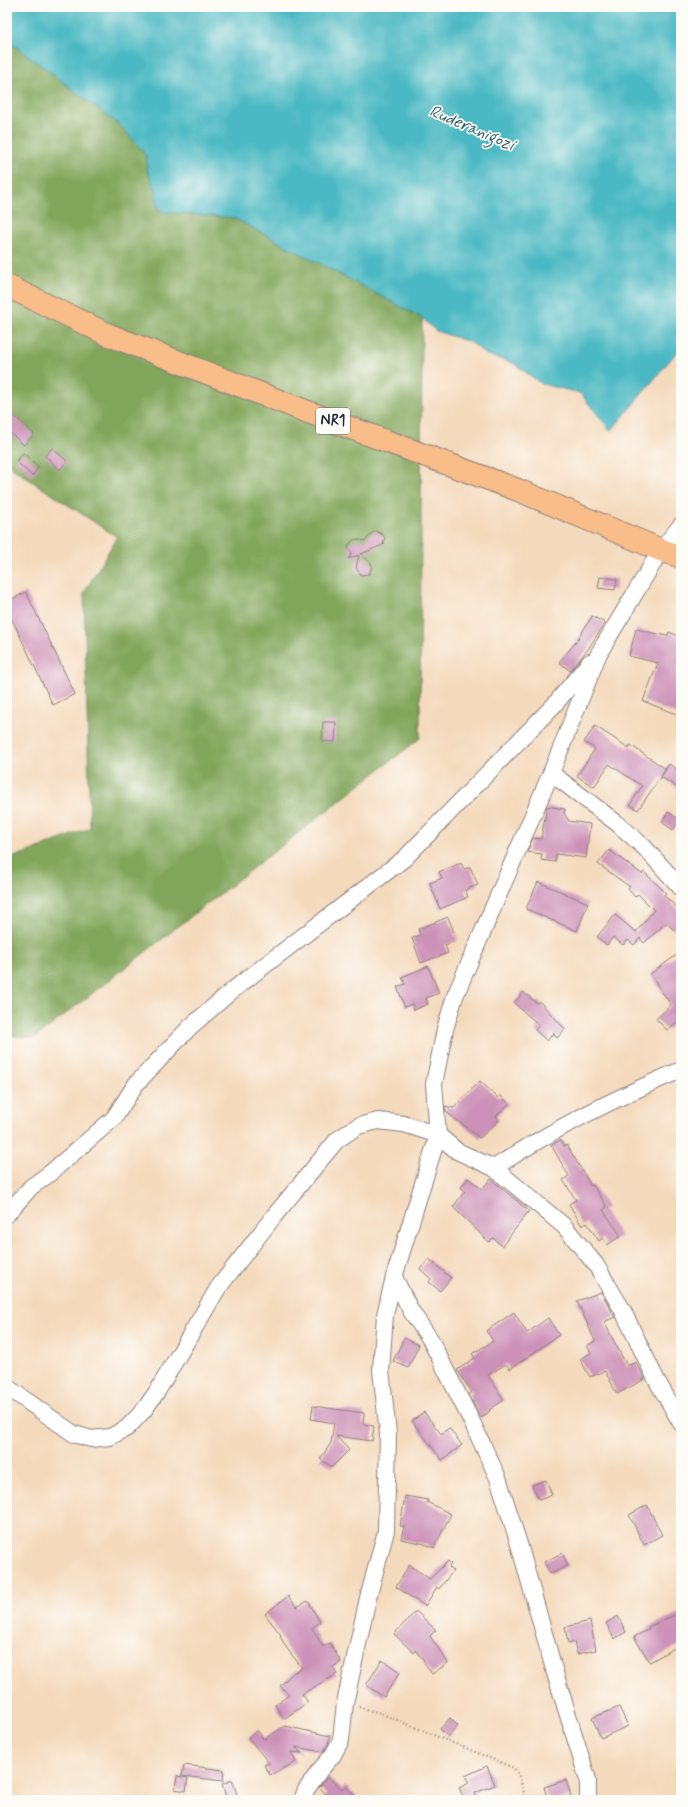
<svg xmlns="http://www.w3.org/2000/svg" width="688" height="1807" font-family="Mynerve,sans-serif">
<rect width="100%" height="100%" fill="#fdfcf7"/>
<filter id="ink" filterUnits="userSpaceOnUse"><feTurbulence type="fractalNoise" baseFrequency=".025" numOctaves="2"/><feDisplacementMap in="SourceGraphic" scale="8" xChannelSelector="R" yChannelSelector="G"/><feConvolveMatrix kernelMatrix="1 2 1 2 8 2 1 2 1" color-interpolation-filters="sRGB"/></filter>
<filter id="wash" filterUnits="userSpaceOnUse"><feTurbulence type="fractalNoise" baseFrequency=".012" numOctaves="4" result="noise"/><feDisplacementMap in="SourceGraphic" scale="16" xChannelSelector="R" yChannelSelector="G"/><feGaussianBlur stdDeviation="0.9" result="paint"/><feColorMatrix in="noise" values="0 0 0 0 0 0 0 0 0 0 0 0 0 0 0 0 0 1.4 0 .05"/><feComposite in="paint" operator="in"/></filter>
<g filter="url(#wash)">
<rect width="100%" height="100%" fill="#f4dabd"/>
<path fill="#81a55a" stroke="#52644a" d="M7,40L121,125L146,155L148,173L156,189L159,209L170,213L185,212L234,218L422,318L420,738L35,1038L7,1035V860L90,828L84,593L117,537L7,465Z"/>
<path fill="#4bb9c3" stroke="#366e7f" d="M7,7H681V347L611,431L580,393L542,384L513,363L484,354L476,346L467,341L436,331L422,318L234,218L164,212L159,209L157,203L156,189L148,173L146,155L121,126L7,40Z"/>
<g id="blocks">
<g fill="#cc91b8">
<path d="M7,409L34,434L24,445L7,430Z"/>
<path d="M52,448L67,461L60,470L45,456Z"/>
<path d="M23,453L39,467L32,476L16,461Z"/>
<path d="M376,531L383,535L385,538L383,544H385L361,554L371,563L372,567L369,574L361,575L356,568L359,555L348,559L352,554L348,548L349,544L355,539L365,541L372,533Z"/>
<path d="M600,577L617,579L615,590L598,588Z"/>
<path d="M26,592L75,694L53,705L7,609V602Z"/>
<path d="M592,616L605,623L588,649L570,671L559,662L576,642Z"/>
<path d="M636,629L667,636L669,632L681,637V716L643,701L658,663L629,656Z"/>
<path d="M323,722H336L335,742L322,741Z"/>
<path d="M595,726L629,748L630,745L666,769L638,810L630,805L642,786L609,764L594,787L577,776L595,749L584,742Z"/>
<path d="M669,764L681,772V790L661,777Z"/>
<path d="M547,806L565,809L564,813L569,821L590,824L586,858L556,854L555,862L541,860L542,854L527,852L533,838L541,839Z"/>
<path d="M668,812L680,820L673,830L662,822Z"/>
<path d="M609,850L642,874L644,872L666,893L664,895L681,912V923L674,930L666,923L644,943L640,938L634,945L628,940L623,945L613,937L607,945L597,937L615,915L636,932L654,910L638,894L635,897L628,889L630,887L598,864Z"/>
<path d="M461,863L464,869L470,867L478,885L465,890L468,897L440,909L430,883L442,878L439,872Z"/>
<path d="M538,882L588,903L577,931L526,909Z"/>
<path d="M448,917L457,940L445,945L448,953L421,963L412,938L420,935L418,929Z"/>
<path d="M681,952V1019L667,1030L656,1019L671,1005L650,974Z"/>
<path d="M428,966L439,993L426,998L428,1004L414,1010L412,1004L405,1007L397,987L405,984L402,977Z"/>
<path d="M523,992L537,1003L539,1001L565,1029L557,1038L553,1033L547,1041L535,1030L539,1025L514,1003Z"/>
<path d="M480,1081L498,1098L500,1095L509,1104L496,1116L499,1120L480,1138L446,1112L445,1106L454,1108Z"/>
<path d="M561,1140L564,1146L567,1145L591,1186L593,1185L607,1207L603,1210L621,1236L607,1245L603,1238L599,1241L587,1223L582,1226L569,1204L576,1200L563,1180L569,1176L551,1145Z"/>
<path d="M468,1178L482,1189L491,1179L529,1211L502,1246L493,1238L489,1242L453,1207L465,1191L461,1188Z"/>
<path d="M429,1259L451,1278L440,1291L429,1282L431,1279L420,1269Z"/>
<path d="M601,1292L615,1317L604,1322L627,1366L636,1362L645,1379L617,1394L605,1371L590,1377L580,1359L591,1353L587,1346L595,1341L577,1301Z"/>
<path d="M514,1312L527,1333L548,1318L559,1335L510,1369L506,1364L488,1375L504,1400L489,1410L490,1411L481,1418L469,1395L472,1392L457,1370L475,1358L472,1354L493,1341L486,1331Z"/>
<path d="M404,1338L419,1345L408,1368L393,1361Z"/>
<path d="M313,1406L364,1413L363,1424L374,1426L372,1441L336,1436L349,1450L332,1467L320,1459L331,1443L334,1423L311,1419Z"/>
<path d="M424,1412L441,1434L449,1428L462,1445L442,1460L412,1421Z"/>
<path d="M546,1480L552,1495L539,1500L532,1485Z"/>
<path d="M405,1496L428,1500L427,1502L451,1514L434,1548L425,1544L401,1539L404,1526H400Z"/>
<path d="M647,1505L662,1535L644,1545L629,1515Z"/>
<path d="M562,1553L568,1566L550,1574L544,1562Z"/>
<path d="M448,1561L451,1564L449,1567L453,1571L439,1589L437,1587L425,1606L396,1587L409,1565L430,1579Z"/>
<path d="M288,1596L297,1607L308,1601L320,1622L312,1628L323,1647L330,1643L341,1662L333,1667L337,1674L302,1694L308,1702L284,1719L275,1705L289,1695L280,1686L293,1673L302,1668L286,1647L280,1636L281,1635L265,1614Z"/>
<path d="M416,1611L436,1630L430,1636L448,1663L432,1674L416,1650L414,1653L394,1634Z"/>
<path d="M681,1612V1644L650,1662L634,1637L649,1629L648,1627Z"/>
<path d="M618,1616L626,1632L614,1639L606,1623Z"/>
<path d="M590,1621L596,1650L577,1654L574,1642L568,1643L565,1627Z"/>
<path d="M382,1660L400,1672L384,1697L366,1685Z"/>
<path d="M619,1707L628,1726L601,1738L592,1718Z"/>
<path d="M450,1718L458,1726L448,1737L440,1729Z"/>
<path d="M285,1726L330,1736L328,1744L323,1752L295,1747L302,1753L291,1752L296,1762L270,1775L264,1765L269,1763L248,1738L257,1730L264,1739Z"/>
<path d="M184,1765L224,1770L223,1781L182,1776Z"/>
<path d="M487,1766L495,1785L475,1793L478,1800H465L459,1788L469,1783L465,1776Z"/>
<path d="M177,1776L188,1778L186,1791L175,1789Z"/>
<path d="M328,1777L342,1789L345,1786L360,1800H323L326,1794L319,1787Z"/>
<path d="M232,1780L239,1800H227L222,1784Z"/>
<path d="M566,1780L571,1796L555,1800H548L544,1787Z"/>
</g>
</g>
</g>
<g filter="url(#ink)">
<use href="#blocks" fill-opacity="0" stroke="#8b7e7c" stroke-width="1"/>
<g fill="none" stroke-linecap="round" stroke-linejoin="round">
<g stroke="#8b7e7c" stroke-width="18">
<g id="minor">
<path d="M551,773L618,824L644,847L681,888"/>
<path d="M494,1168C553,1129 615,1098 681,1070"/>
<path d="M7,1214L31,1187L49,1174L114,1118L136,1084L190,1027L234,989L405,858L555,704L590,662"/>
<path d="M394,1277L411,1311L430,1339L471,1420L498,1478L519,1544L555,1673L588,1780V1800"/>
<path d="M7,1387L74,1434L91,1439L110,1437L127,1428L144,1410L158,1390L218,1288L274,1216L337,1140L358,1126L378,1121L404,1124L438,1135L457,1151L494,1168L564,1226L596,1265L622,1309L656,1379L681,1423"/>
<path d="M302,1800L306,1790L320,1770L333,1755L341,1740L345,1703L368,1598L386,1531L388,1433L381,1370L385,1315L394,1277L438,1135L434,1084L445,1029L455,996L551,773L599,653L661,550L681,525"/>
</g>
</g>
<g stroke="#8b7e7c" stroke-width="24">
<path id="highway" d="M7,286L109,335L308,412L518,490L661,550L681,557"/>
</g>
<path stroke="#8b7e7c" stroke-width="2.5" stroke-dasharray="1 3" stroke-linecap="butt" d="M359,1707L380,1713L514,1768L519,1775L526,1800"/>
<use href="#minor" stroke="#fff" stroke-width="16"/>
<use href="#highway" stroke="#f8bd89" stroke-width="22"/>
</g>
</g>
<g text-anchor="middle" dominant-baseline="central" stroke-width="3.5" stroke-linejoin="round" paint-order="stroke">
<rect fill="#fdfcf7" stroke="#646373" stroke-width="1" x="316" y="408" width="34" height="26" rx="3"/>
<g font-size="15" font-weight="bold" fill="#22223b">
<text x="333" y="421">NR1</text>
</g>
<g font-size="17" font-style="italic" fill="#325e71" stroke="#fdfcf7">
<text transform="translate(472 128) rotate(23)">Ruderanigozi</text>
</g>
</g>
<rect width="688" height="1807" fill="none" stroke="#fdfcf7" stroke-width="24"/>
</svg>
